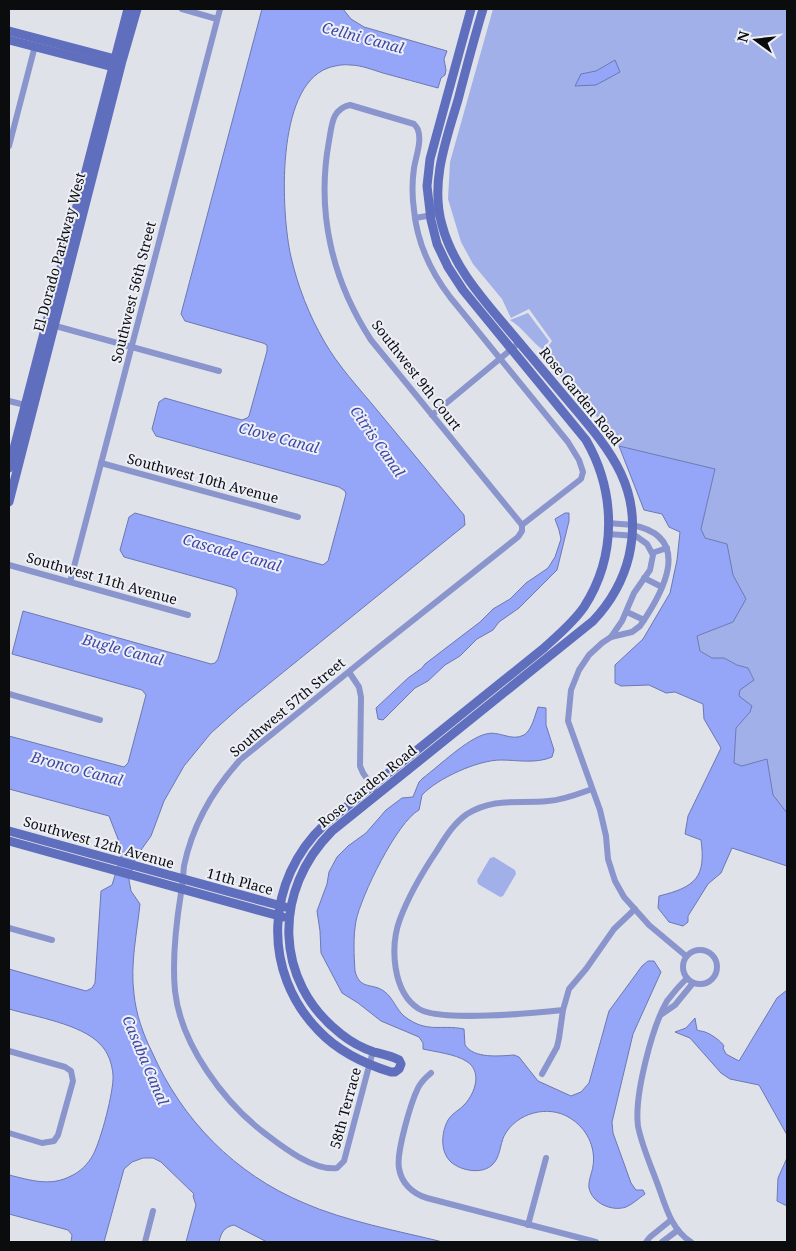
<svg xmlns="http://www.w3.org/2000/svg" width="796" height="1251" font-family="'Noto Serif',serif">
<rect width="100%" height="100%" fill="#e0e2e9"/>
<g fill="#a2b0e9">
<path d="M493,9H787V813L773,795L767,759L742,766L734,763L736,728L750,712L739,696L740,690L754,679L748,668L737,665L724,658H712L700,651L697,636L733,622L746,599L733,575L727,544L705,538L701,529L715,469L619,446L587,404L541,356L552,341L529,309L511,318L502,299L473,264L461,242L448,199L450,162Z"/>
<path d="M528,313L549,341L543,350C531,341 523,328 510,320Z"/>
<path d="M494,857L515,870L516,874L503,896L500,897L478,884L477,880L490,858Z"/>
</g>
<g fill="#95a6f9" stroke="#6c78b2">
<path d="M262,9H343L351,19L364,27L447,51L444,59L446,70L445,75L441,78L438,88C420,83 401,78 383,73C373,70 361,65 350,65C343,64 334,66 328,68C275,87 281,213 291,257C298,287 309,315 324,341C338,366 359,388 377,410C406,445 435,480 464,515L465,525L239,708L211,733L184,766L164,801L151,836L136,857L129,880L131,891L140,904C137,933 130,964 134,994C136,1014 143,1034 152,1052C182,1120 235,1174 304,1203C345,1221 398,1231 443,1242H267L234,1225C224,1227 221,1233 219,1242H186L196,1205L193,1196L194,1194L161,1162L153,1158H143L132,1162L124,1169L104,1242H71L72,1235L68,1230L9,1214V1175C30,1180 50,1187 71,1176C80,1172 88,1164 93,1155C101,1140 114,1091 113,1075C112,1063 108,1052 100,1044C81,1024 36,1017 9,1009V969L86,991L92,988L95,983L101,891L112,885L122,853L120,844L109,816L9,789V736L124,767L128,763L146,695L142,690L12,654L23,611L211,664L215,663L218,659L237,594L236,589L232,587L124,557L120,550L129,517L135,513L323,565L328,561L346,494L345,491L339,487L156,436L152,429L159,402L165,398L242,420L247,418L249,416L267,351V345L263,343L185,321L181,314Z"/>
<path d="M615,60L620,72L596,85L575,86L581,74L596,71Z"/>
<path d="M619,446L715,469L701,529L705,538L727,544L733,575L746,599L733,622L697,636L700,651L712,658H724L737,665L748,668L754,680L740,690L739,696L752,706L750,712L736,728L734,763L742,766L767,759L773,795L787,813V866L732,848L721,873L708,884L688,916V922L683,926L669,922L658,908L659,896C696,887 706,877 701,840L685,834L688,816L721,748L704,719L703,704L675,692L666,693L649,685L621,686L615,683V665L643,639L670,593L677,560L680,532L669,527L662,514L644,510Z"/>
<path d="M565,513H569V521L557,570L519,608L499,622L493,630L477,639L460,656L445,665L428,681L415,688L383,720L378,719L376,708L408,678L422,668L425,664L480,622L493,609L510,599L526,583L548,568L555,557L561,539L559,530L555,519Z"/>
<path d="M538,707L546,708V725L554,750L552,757C536,764 517,760 501,760C478,760 438,778 422,795L419,810C397,822 361,896 356,921C353,937 354,955 355,971C360,991 373,982 385,992C393,998 396,1009 404,1016C427,1034 440,1024 464,1029L465,1045C474,1059 500,1056 514,1055L519,1057L538,1081L571,1096L581,1092L589,1083L609,1011L642,966L648,961H654L661,972L633,1034L612,1122L613,1133L631,1183L636,1190H643L645,1194C639,1198 633,1204 626,1207C612,1212 592,1203 589,1188C588,1181 592,1173 593,1166C596,1146 586,1128 570,1118C548,1104 516,1113 504,1136C500,1145 500,1157 493,1164C483,1175 461,1171 451,1162C440,1152 441,1133 448,1120C452,1113 460,1110 465,1104C475,1093 483,1071 466,1061C455,1054 436,1052 423,1049V1043L419,1037L381,1021L358,1003L342,993L321,953L320,931L317,911L327,884L329,872L337,857L348,846L366,833L386,810L402,798L413,797L419,782L423,778C439,766 468,738 486,734C499,730 511,742 524,735C532,730 535,715 538,707Z"/>
<path d="M787,990V1135L759,1085L730,1079L721,1073L690,1038L675,1032L686,1028L695,1018L697,1030C699,1031 702,1031 705,1032C711,1034 721,1041 724,1046L723,1048L726,1054L739,1061L777,998Z"/>
<path d="M787,1158V1206L777,1201L778,1178Z"/>
</g>
<g fill="none" stroke-linecap="round" stroke-linejoin="round">
<g stroke="#8995cc" stroke-width="6">
<path d="M182,9L217,19"/>
<path d="M350,105L414,124C415,125 418,129 418,130C422,141 416,156 414,168C412,182 412,196 414,210C417,242 431,272 450,297L568,442L579,460L583,472L581,479L522,525L371,340C332,280 316,212 329,141C332,124 332,109 350,105Z"/>
<path d="M9,146L35,46"/>
<path d="M415,218L433,215"/>
<path d="M52,325L219,371"/>
<path d="M9,401L29,406"/>
<path d="M432,415L520,342"/>
<path d="M101,463L298,517"/>
<path d="M609,523C617,524 625,524 632,525C695,537 662,594 640,626L632,632L611,637L602,643L589,655L579,670L571,690L568,721L600,810L606,836L608,859L615,881L624,897L649,925L686,956"/>
<path d="M608,534L636,536L647,544L653,555L650,570L634,593L622,621L611,637"/>
<path d="M652,553L667,548"/>
<path d="M9,565L188,615"/>
<path d="M644,578L662,587"/>
<path d="M70,582L220,9"/>
<path d="M627,612L644,620"/>
<path d="M349,672L359,687L361,697L360,766L363,773L374,789"/>
<path d="M9,694L100,720"/>
<path d="M592,789C578,794 564,800 548,801C518,804 495,797 467,814C453,824 445,838 436,852C422,873 409,895 400,919C390,946 392,992 419,1009C441,1022 534,1013 563,1010L569,989L586,969L614,929L635,909"/>
<path d="M9,928L52,940"/>
<circle cx="700" cy="967" r="17"/>
<path d="M687,978C680,985 673,993 667,1001C652,1027 634,1096 638,1126C642,1147 652,1168 659,1188C666,1208 672,1230 691,1242"/>
<path d="M662,1014L675,1005L693,983"/>
<path d="M9,1051L65,1067L71,1071L73,1081L58,1135L54,1141L42,1143L9,1133"/>
<path d="M373,1051L344,1161L337,1168C314,1171 284,1148 267,1135C224,1103 181,1045 175,991C172,959 176,924 181,893C183,884 183,875 184,866C192,827 213,790 240,760L373,652L518,537L522,531V525"/>
<path d="M431,1073C425,1078 421,1082 418,1088C411,1102 396,1153 399,1168C401,1183 413,1194 427,1198L596,1242"/>
<path d="M542,1074L557,1047L559,1038L563,1010"/>
<path d="M528,1225L546,1158"/>
<path d="M145,1242L153,1211"/>
<path d="M646,1242L650,1237L671,1220"/>
<path d="M662,1242L678,1230"/>
</g>
<g stroke="#606ebe" stroke-width="9">
<path d="M471,9L430,159L427,186L431,220L437,244L448,267L463,290L586,440C616,492 617,556 584,607C573,623 558,635 544,648L325,824C265,880 261,972 319,1031C339,1052 365,1064 391,1072H395L399,1069L401,1064L399,1060C392,1056 382,1054 374,1052C362,1048 351,1042 341,1034C273,981 273,890 332,831L593,621C611,602 623,581 629,556C644,490 611,451 571,404C550,379 529,354 508,329C482,298 453,266 442,225C430,183 446,140 458,100C466,69 474,39 483,9"/>
<path d="M9,31L119,60"/>
<path d="M9,40L117,68"/>
<path d="M9,468L128,9"/>
<path d="M9,502L122,61L137,9"/>
<path d="M9,831L285,907"/>
<path d="M9,841L283,917"/>
</g>
</g>
<g text-anchor="middle" dominant-baseline="central" stroke-width="4" stroke-linejoin="round" paint-order="stroke">
<g font-size="14" fill="#0b0c0e" stroke="#edeff6">
<text transform="translate(59 252) rotate(-75)">El Dorado Parkway West</text>
<text transform="translate(133 292) rotate(-76)">Southwest 56th Street</text>
<text transform="translate(417 375) rotate(52)">Southwest 9th Court</text>
<text transform="translate(581 396) rotate(51)">Rose Garden Road</text>
<text transform="translate(203 478) rotate(15)">Southwest 10th Avenue</text>
<text transform="translate(102 578) rotate(16)">Southwest 11th Avenue</text>
<text transform="translate(287 707) rotate(-40)">Southwest 57th Street</text>
<text transform="translate(367 786) rotate(-39)">Rose Garden Road</text>
<text transform="translate(99 842) rotate(16)">Southwest 12th Avenue</text>
<text transform="translate(240 881) rotate(15)">11th Place</text>
<text transform="translate(345 1108) rotate(-75)">58th Terrace</text>
</g>
<g font-size="15" font-style="italic" fill="#3e47a6" stroke="#edeff6">
<text transform="translate(363 37) rotate(15)">Cellni Canal</text>
<text transform="translate(279 437) rotate(15)">Clove Canal</text>
<text transform="translate(378 441) rotate(55)">Citris Canal</text>
<text transform="translate(232 552) rotate(16)">Cascade Canal</text>
<text transform="translate(123 649) rotate(15)">Bugle Canal</text>
<text transform="translate(77 768) rotate(15)">Bronco Canal</text>
<text transform="translate(146 1060) rotate(67)">Casaba Canal</text>
</g>
</g>
<rect width="796" height="1251" fill="none" stroke="#0b0c0e" stroke-width="20"/>
<g transform="translate(756 40) rotate(285)" stroke="#edeff6" stroke-width="4" paint-order="stroke">
<path d="M0-4L9 19L0 12L-9 19Z" fill="#0b0c0e"/>
<text y="-8" font-size="14" font-weight="bold" text-anchor="middle" fill="#0b0c0e">N</text>
</g>
</svg>
